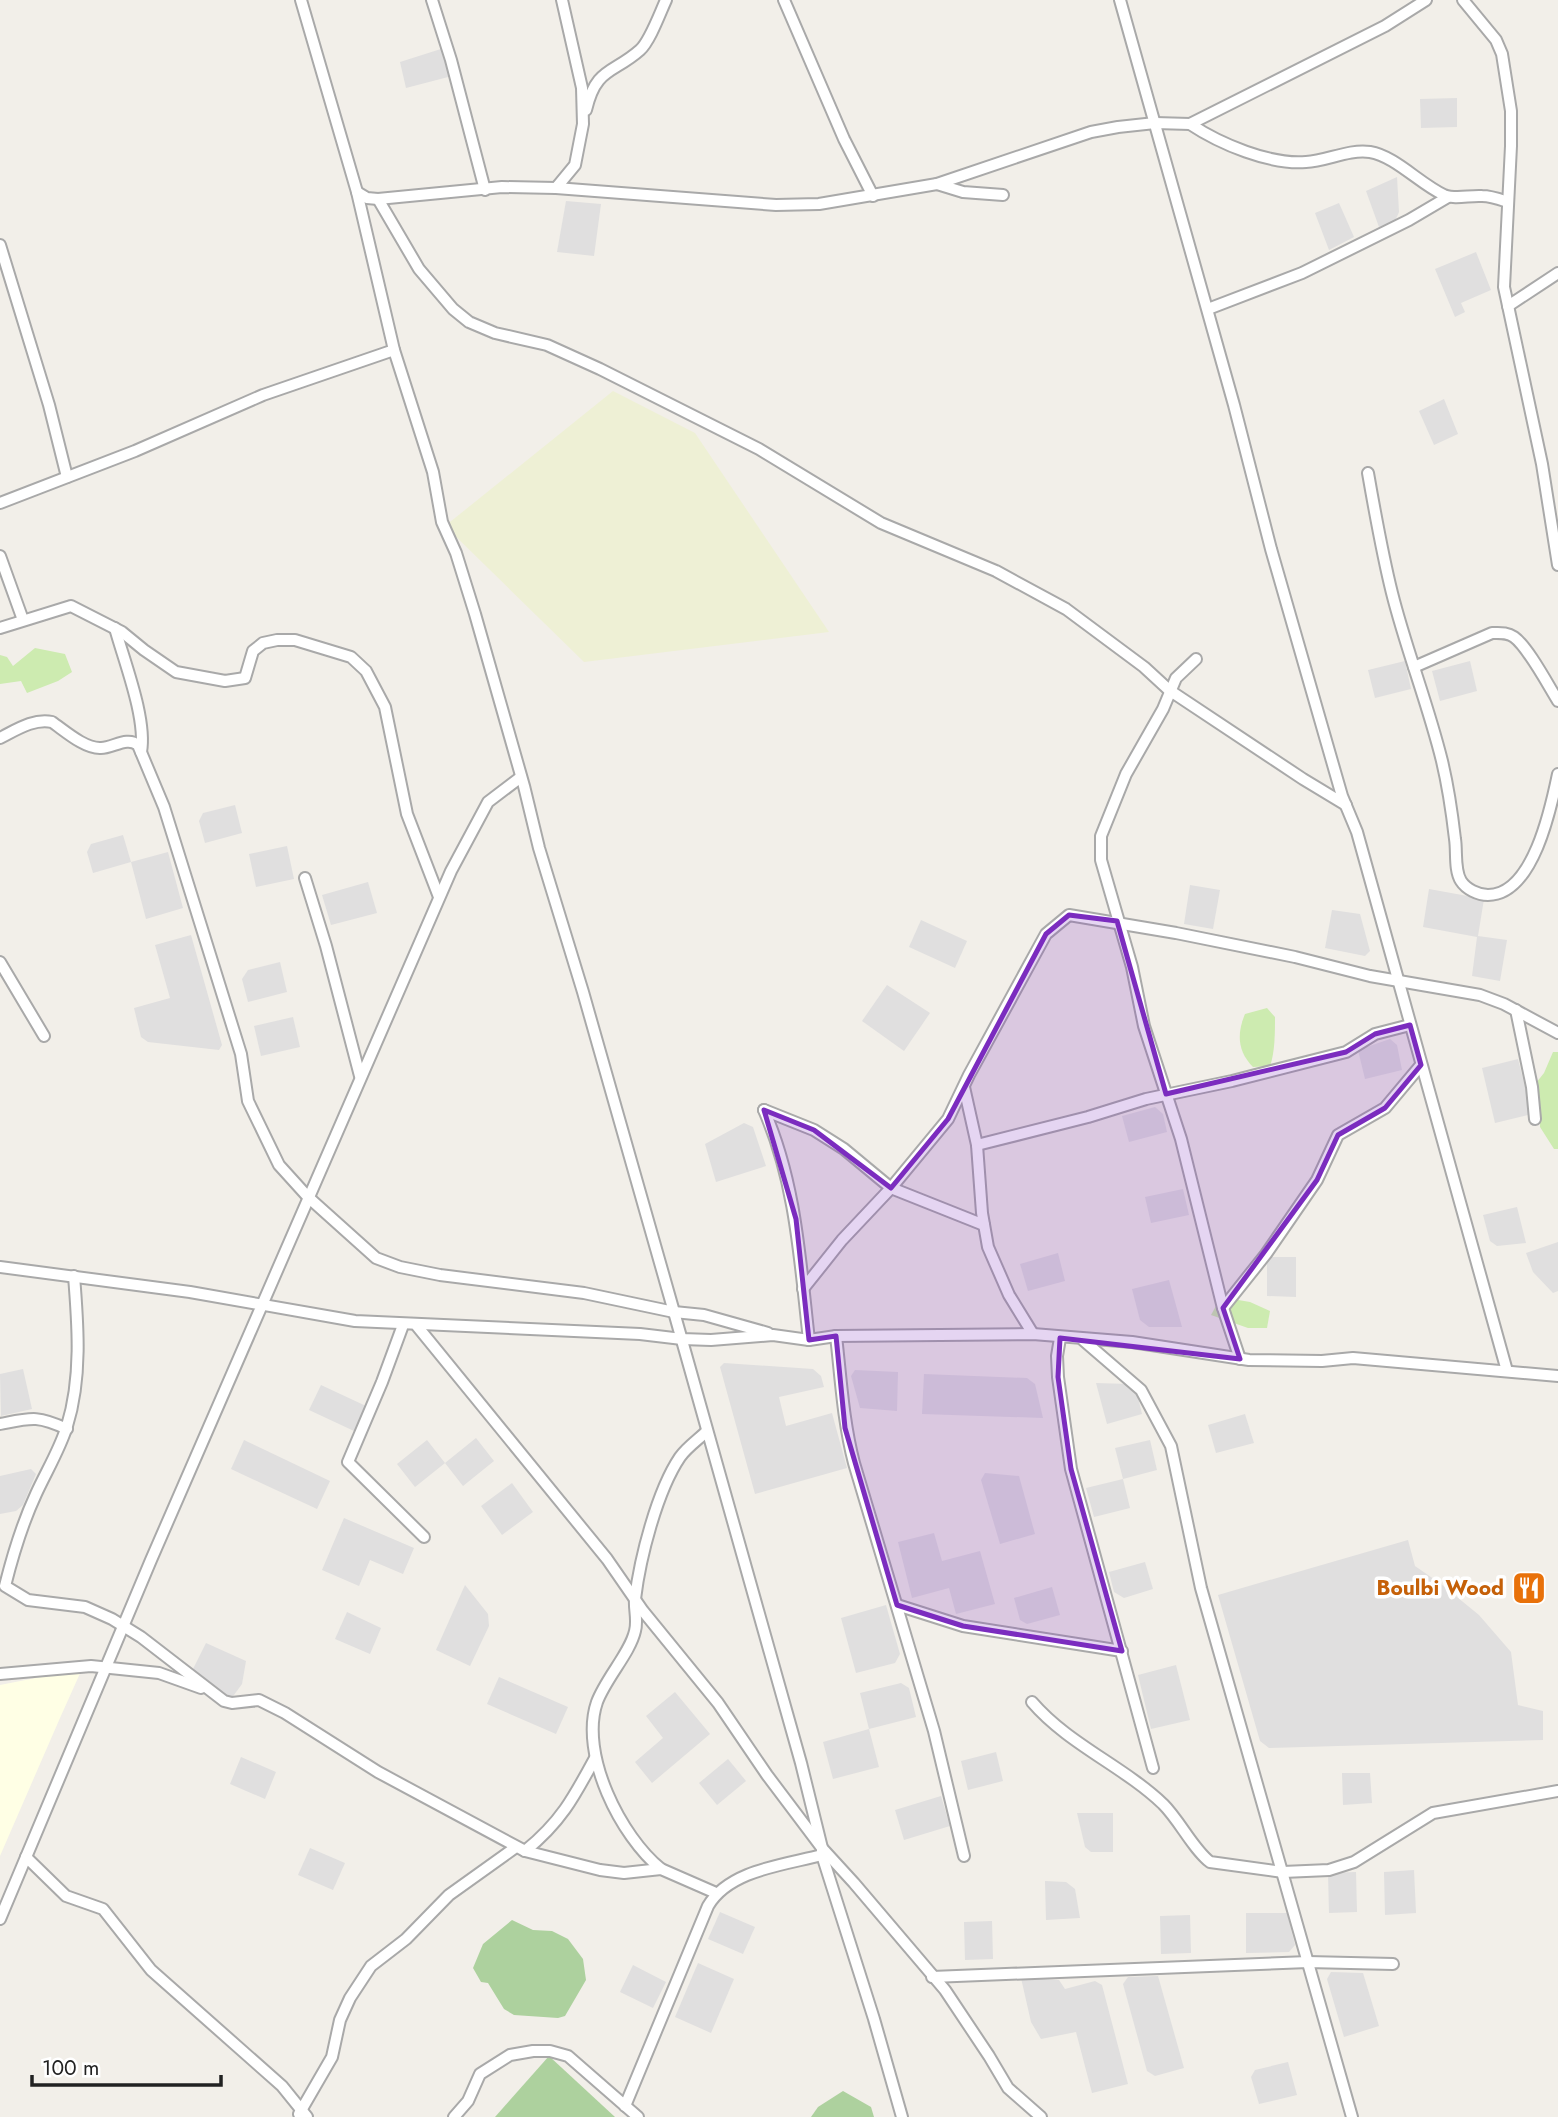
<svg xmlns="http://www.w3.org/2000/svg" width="1558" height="2117" font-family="Jost,sans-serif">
<rect width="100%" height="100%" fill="#f2efe9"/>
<g fill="#e0dfdf">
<path d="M444,48L452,76L406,88L400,62Z"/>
<path d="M1457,98V127L1421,128L1420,99Z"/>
<path d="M1397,177L1399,212L1395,221L1379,227L1366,191Z"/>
<path d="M566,201L601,204L594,256L557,252Z"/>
<path d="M1339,203L1354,237L1329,250L1315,213Z"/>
<path d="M1476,252L1491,290L1461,303L1465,312L1455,317L1435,269Z"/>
<path d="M1444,399L1458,434L1434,445L1419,411Z"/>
<path d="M1405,661L1411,689L1375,698L1368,670Z"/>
<path d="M1470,661L1477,691L1440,701L1432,671Z"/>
<path d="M235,805L242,833L205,843L199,821L203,813Z"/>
<path d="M123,835L131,862L168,852L183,908L146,919L131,862L93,873L87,852L91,844Z"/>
<path d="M287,846L294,879L256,887L249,854Z"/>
<path d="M368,882L377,913L331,925L322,895Z"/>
<path d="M1190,885L1220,890L1213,929L1184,924Z"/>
<path d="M1429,889L1484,899L1478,936L1507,940L1500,981L1472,976L1477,937L1423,927Z"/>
<path d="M1332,910L1360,914L1370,951L1365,956L1325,948Z"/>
<path d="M921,920L967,941L955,968L909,947Z"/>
<path d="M191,935L222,1045L219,1050L148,1042L141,1037L134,1008L170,998L155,945Z"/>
<path d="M280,962L287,992L248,1002L242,979L248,970Z"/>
<path d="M887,985L930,1013L904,1051L862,1021Z"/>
<path d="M293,1017L300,1047L261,1056L254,1026Z"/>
<path d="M1390,1039L1397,1045L1402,1070L1365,1079L1358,1050Z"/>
<path d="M1518,1059L1532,1114L1495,1123L1482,1068Z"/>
<path d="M1155,1107L1163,1114L1167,1132L1129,1142L1122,1116Z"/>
<path d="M744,1123L753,1127L766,1166L716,1182L705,1144Z"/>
<path d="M1183,1189L1189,1215L1151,1223L1145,1197Z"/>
<path d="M1517,1207L1526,1243L1497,1246L1490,1241L1483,1215Z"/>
<path d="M1558,1242V1291L1553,1293L1533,1272L1526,1253Z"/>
<path d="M1058,1253L1065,1281L1028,1291L1020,1264Z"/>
<path d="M1267,1257H1296V1297L1267,1296Z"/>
<path d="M1169,1280L1182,1327H1149L1140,1320L1132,1289Z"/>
<path d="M724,1363L813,1369L821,1376L824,1387L779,1397L786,1426L832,1413L847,1468L755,1494L720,1367Z"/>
<path d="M23,1369L32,1409L1,1416L0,1374Z"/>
<path d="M855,1370L898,1372L897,1411L860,1408L851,1376Z"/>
<path d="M924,1374L1027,1378L1035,1384L1043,1418L922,1414Z"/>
<path d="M1096,1383L1129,1384L1136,1389L1142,1414L1107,1424Z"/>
<path d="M321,1385L366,1406L354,1431L309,1410Z"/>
<path d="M1245,1414L1254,1443L1216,1453L1208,1425Z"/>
<path d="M476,1438L494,1461L463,1486L445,1463L415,1487L397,1464L427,1440L445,1463Z"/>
<path d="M244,1440L330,1481L317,1509L231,1469Z"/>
<path d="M1150,1440L1157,1470L1123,1479L1130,1508L1094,1517L1086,1488L1123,1479L1115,1448Z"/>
<path d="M31,1469L36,1474L23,1505L16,1511L0,1514V1476Z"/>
<path d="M985,1473L1019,1476L1035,1534L1000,1544L981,1480Z"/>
<path d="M512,1483L533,1512L502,1535L481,1506Z"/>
<path d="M344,1518L414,1548L403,1574L370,1560L359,1586L322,1570Z"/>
<path d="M934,1533L942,1561L980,1551L995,1604L956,1614L949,1588L912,1598L898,1542Z"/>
<path d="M1408,1540L1415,1566L1441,1584L1479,1615L1511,1652L1518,1705L1543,1711V1740L1269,1748L1260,1741L1218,1595Z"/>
<path d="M1145,1562L1153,1589L1124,1598L1114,1592L1109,1572Z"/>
<path d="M465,1585L488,1614L489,1626L470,1666L436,1650Z"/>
<path d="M1052,1587L1060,1615L1027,1624L1020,1620L1014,1598Z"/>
<path d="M886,1605L900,1654L895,1663L856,1673L841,1618Z"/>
<path d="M347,1612L381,1628L370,1654L335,1639Z"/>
<path d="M206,1643L246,1661L242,1684L231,1699L191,1673Z"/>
<path d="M1176,1665L1190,1720L1151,1729L1138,1675Z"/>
<path d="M499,1677L568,1707L556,1734L487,1704Z"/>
<path d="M901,1683L909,1688L916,1717L869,1729L879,1767L833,1779L823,1742L869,1729L860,1693Z"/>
<path d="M675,1692L710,1734L652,1783L635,1762L663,1738L646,1716Z"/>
<path d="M996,1752L1003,1781L968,1790L961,1761Z"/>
<path d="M241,1757L276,1772L265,1799L230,1784Z"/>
<path d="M728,1759L746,1781L717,1805L699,1783Z"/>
<path d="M1342,1773H1370L1372,1803L1343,1805Z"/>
<path d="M941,1796L950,1826L904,1840L895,1810Z"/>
<path d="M1077,1813H1113V1852H1091L1085,1847Z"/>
<path d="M310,1848L345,1863L333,1890L298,1875Z"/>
<path d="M1414,1870L1416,1913L1385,1915L1384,1872Z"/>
<path d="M1356,1872L1357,1912L1329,1913L1328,1873Z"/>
<path d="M1045,1881L1066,1882L1075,1889L1080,1918L1046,1920Z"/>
<path d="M720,1912L755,1927L743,1954L708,1939Z"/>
<path d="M1246,1913H1287L1295,1945L1289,1952L1246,1953Z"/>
<path d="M1190,1915L1191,1953L1161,1954L1160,1916Z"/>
<path d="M992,1921L993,1959L965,1960L964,1922Z"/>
<path d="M698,1963L734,1979L711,2033L675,2017Z"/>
<path d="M633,1965L666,1982L653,2008L620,1992Z"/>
<path d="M1331,1972L1363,1973L1379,2026L1344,2037L1327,1979Z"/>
<path d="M1158,1976L1184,2068L1155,2076L1147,2071L1123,1984L1128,1977Z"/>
<path d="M1021,1978L1059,1980L1065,1989L1095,1981L1102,1985L1128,2084L1092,2093L1076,2032L1041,2039L1031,2022Z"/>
<path d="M1288,2062L1297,2095L1259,2104L1251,2077L1255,2070Z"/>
</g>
<path fill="#ffffe5" d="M82,1669L60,1718L0,1856V1685Z"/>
<path fill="#eef0d5" d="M613,391L695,433L829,632L584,662L445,526Z"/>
<g fill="#cdebb0">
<path d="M35,648L65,654L72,672L58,681L27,693L21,681L0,684V655L7,657L13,666Z"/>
<path d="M1267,1008L1275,1017C1275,1031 1275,1053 1270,1066L1253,1067C1237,1051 1237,1033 1245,1014Z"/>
<path d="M1553,1052H1558V1149H1554L1540,1127V1100L1536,1083L1544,1073Z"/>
<path d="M1221,1297L1250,1302L1270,1311L1267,1328H1248L1211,1315Z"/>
</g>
<g fill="#add19e">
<path d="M512,1920L533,1930L552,1931L568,1939L583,1959L586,1980L565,2016L558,2018L514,2015L504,2009L488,1983L481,1982L473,1968L483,1944Z"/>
<path d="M549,2056L615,2117H495Z"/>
<path d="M843,2091L871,2107L874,2117H811L818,2107Z"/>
</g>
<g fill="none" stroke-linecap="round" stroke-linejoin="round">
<g stroke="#a9a9a9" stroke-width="14">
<g id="minor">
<path d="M301,0L357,192L394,350L433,472L442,522L456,553L475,614L524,786L539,848L583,992L674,1312L801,1763L822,1848V1855C784,1865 729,1870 708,1906L625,2106"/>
<path d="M432,0L451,60L485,190"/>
<path d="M784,0L844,139L873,196"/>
<path d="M1120,0L1234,405L1271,549L1342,796L1357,832L1507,1371"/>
<path d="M1463,0L1496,40L1502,54L1511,111V146L1504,287L1542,464L1558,565"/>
<path d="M586,110C596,67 613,74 640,50C650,41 660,13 666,0"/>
<path d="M1190,124C1220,144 1270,165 1306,162C1327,161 1348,149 1370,152C1395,156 1420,184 1444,195C1456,200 1469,195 1482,196C1491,196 1499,199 1508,202"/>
<path d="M937,184L963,192L1003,195"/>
<path d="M556,188L776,205L819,204L937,184L1091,132L1118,127L1155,123L1190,124L1385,26L1426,0"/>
<path d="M357,192L367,198L378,199L502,187L556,188L575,165L583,124L582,88L562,0"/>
<path d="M378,199L419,269L453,309L469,322L495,333L547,345L600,369L759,449L881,523L996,571L1066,609L1144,667L1169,690L1303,779L1346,805"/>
<path d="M0,245L49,405L67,477"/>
<path d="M1508,306L1558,273"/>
<path d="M1208,309L1302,273L1409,220L1448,197"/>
<path d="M1368,473C1375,513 1382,553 1392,593C1406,649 1428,704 1442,761C1448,786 1452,813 1455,839C1457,851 1454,870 1461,881C1466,889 1478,895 1488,895C1533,895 1551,808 1558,774"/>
<path d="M0,503L135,451L263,395L394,350"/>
<path d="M0,556L23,620"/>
<path d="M0,628L71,606L122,632L144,650L176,672L225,681L245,678L253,651L263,643L277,640H295L351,657L366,671L385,707L407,814L439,897"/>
<path d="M115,628C124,661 147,719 141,752"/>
<path d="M1196,659L1176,678L1163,709L1126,774L1101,836V860L1132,967L1144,1026L1181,1139L1223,1308L1240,1359"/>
<path d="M1414,667L1492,633C1500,633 1507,632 1514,637C1528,647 1548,685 1558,701"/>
<path d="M0,738C16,730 34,718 52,722C65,731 85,749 101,748C113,748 127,736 138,745L164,807L241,1054L248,1101L279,1165L308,1197L376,1258L400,1267L440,1275L584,1293L674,1312L704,1315L768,1333"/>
<path d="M305,878L326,946L360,1076"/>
<path d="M0,962L44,1036"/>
<path d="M1516,1010L1532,1087L1535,1119"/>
<path d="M964,1087L977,1145L982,1213L988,1247L1009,1295L1033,1334"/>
<path d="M764,1110L814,1130L844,1149L891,1188L984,1225"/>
<path d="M764,1110C796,1183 800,1261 809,1340"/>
<path d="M977,1145L1088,1117L1146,1099L1232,1081L1346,1052L1375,1034L1410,1025"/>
<path d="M0,1267L190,1292L355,1321L640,1334L682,1339L711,1340L773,1335L809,1340L836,1336L1033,1334L1132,1342L1249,1360L1322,1361L1353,1358L1558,1376"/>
<path d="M74,1276C78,1325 82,1378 67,1426C60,1449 46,1472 36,1494C22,1524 13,1554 5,1586L28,1600L85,1607L112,1619L141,1637L224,1701L232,1703L259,1700L285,1713L378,1772L525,1851L600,1870L624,1873L661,1869L716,1893"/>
<path d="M803,1289L842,1240L891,1188L948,1119L969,1075L1046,934L1069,915L1176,933L1295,957L1370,976L1480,995L1504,1004L1558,1033"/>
<path d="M1223,1308L1266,1254L1317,1180L1338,1135L1385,1108L1421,1065"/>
<path d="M403,1325L382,1382L348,1462L424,1537"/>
<path d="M417,1326L607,1559L643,1611L718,1703L767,1775L822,1848L854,1883L945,1990L989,2056L1008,2088L1041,2117"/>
<path d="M836,1336C841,1379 843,1421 854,1463L934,1731L964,1856"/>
<path d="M1060,1338L1057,1356L1058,1377L1071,1469L1153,1768"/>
<path d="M1083,1340L1141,1390L1171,1446L1201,1588L1352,2117"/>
<path d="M0,1424C31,1418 37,1415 67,1429"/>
<path d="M897,1605L963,1626L1122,1651"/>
<path d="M0,1674L91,1666L159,1673L201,1688"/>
<path d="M1032,1702C1068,1744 1123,1766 1163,1804C1180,1821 1193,1849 1210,1862L1283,1872L1329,1870L1354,1862L1433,1813L1558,1791"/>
<path d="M525,1851C561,1822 574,1797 595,1758"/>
<path d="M822,1855L874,2019L902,2117"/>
<path d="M26,1857L66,1896L103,1909L151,1970L282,2086L307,2117"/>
<path d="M661,1869C621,1837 579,1754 597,1702C606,1678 630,1653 635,1631C638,1620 634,1609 635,1599C640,1558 657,1491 680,1457C687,1447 699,1439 707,1431"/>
<path d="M0,1919L151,1560L451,871L488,802L521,777"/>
<path d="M932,1977L1308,1962L1393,1964"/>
<path d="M299,2114L332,2057L340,2020L350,1998L371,1966L406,1939L449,1895L516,1847"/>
<path d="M454,2117L468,2101L480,2074L510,2055L533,2051H550L568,2056L638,2117"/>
</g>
</g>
<use href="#minor" stroke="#fff" stroke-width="10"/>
</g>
<path fill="#7b2cbf" fill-opacity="0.2" stroke="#7b2cbf" stroke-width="5" stroke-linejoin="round" d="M1069,915L1117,921L1166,1094L1346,1052L1375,1034L1410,1025L1421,1065L1385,1108L1338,1135L1317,1180L1223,1308L1240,1359L1060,1338L1058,1377L1071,1469L1122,1651L963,1626L897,1605L845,1428L836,1336L809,1340L796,1219L764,1110L814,1130L891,1188L948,1119L1046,934Z"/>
<defs>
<g id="restaurant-square" transform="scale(1.75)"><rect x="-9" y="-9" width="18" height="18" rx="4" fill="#e8710a" stroke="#fff"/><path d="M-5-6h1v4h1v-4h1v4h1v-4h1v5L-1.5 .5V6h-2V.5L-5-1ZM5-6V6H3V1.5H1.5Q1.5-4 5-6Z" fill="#fff"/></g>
</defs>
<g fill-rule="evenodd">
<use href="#restaurant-square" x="1529" y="1588"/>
</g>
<g text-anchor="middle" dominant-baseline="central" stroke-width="7" stroke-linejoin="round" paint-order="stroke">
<g font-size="21" font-weight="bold" fill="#c56008" stroke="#fff" text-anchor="end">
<text x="1504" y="1588">Boulbi Wood</text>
</g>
</g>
<path d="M32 2075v10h189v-10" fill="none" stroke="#222222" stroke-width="3.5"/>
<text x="42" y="2075" font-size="21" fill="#222222" stroke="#ffffff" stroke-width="5" paint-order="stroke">100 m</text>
</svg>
